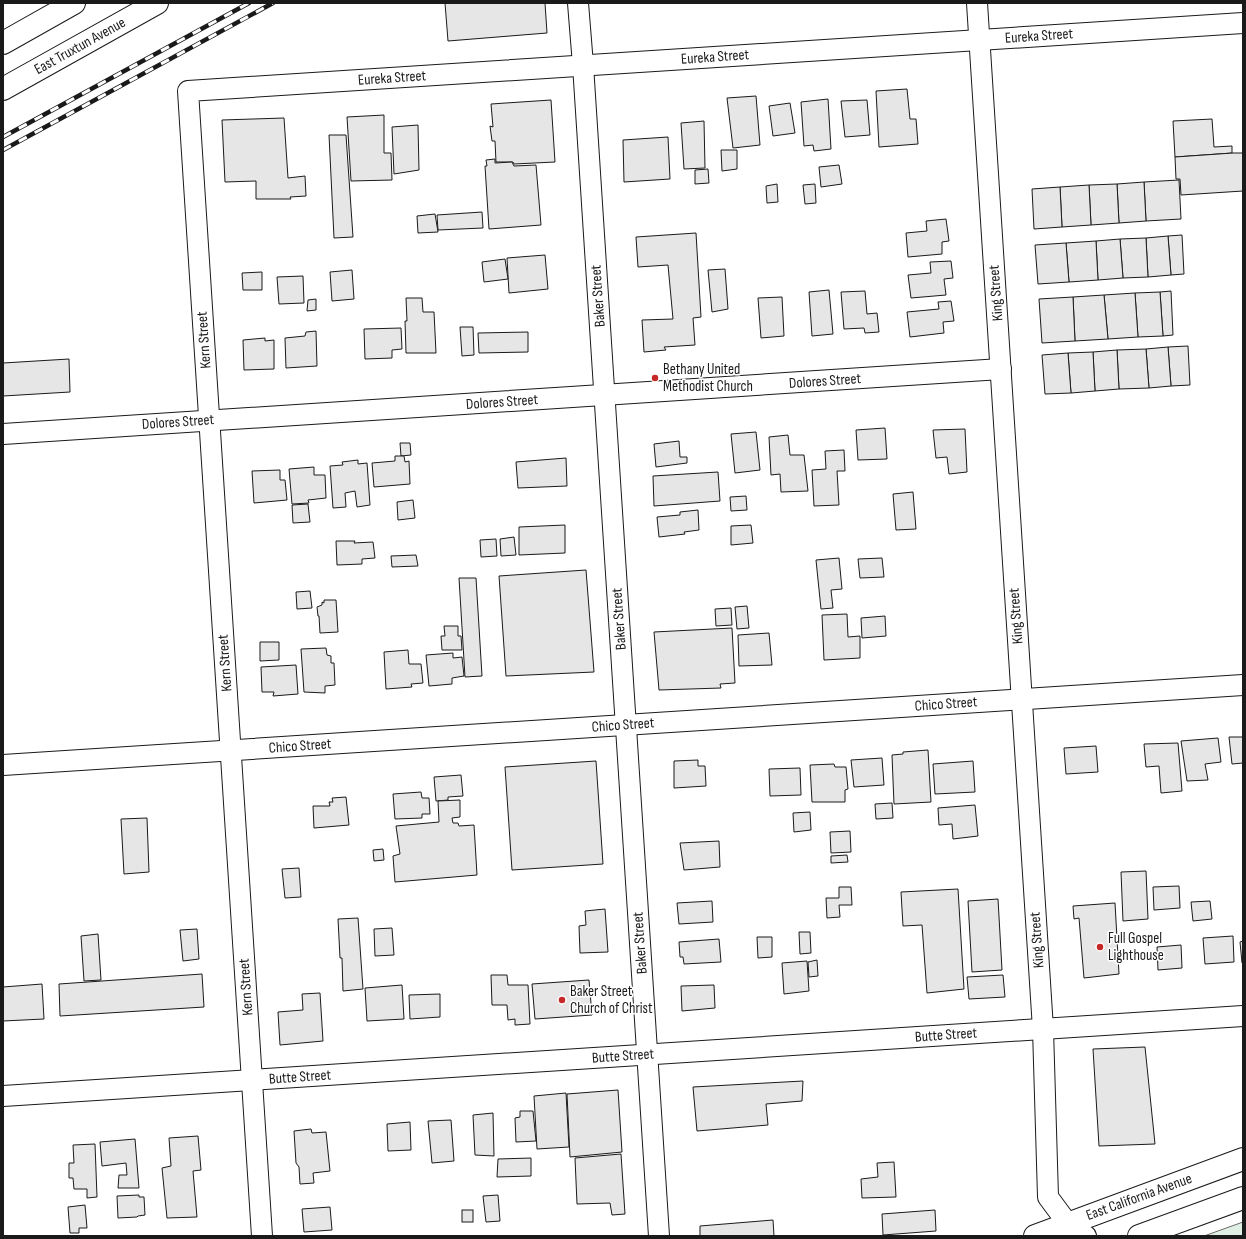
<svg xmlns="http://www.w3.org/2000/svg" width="1246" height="1239" font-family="'Sofia Sans Condensed',sans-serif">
<rect width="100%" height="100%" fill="#fff"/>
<path fill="#e0efe3" stroke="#6a6a6a" d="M1243,1222V1236H1204Z"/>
<g fill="#e6e6e6" stroke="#1a1a1a">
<path d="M445,3H545L547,33L448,41Z"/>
<path d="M907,89L910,119H916L918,144L879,147L876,91Z"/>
<path d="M756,96L760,145L733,148L727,98Z"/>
<path d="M828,99L831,149L814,151L813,145L804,146L801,102Z"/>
<path d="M551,100L555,162L514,164L513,162H496L495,141H492L490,126L493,127L491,104Z"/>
<path d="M867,100L870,135L845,137L841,101Z"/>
<path d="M790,103L795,133L773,136L769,106Z"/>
<path d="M384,115V153H391L392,180L351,181L347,117Z"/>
<path d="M284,118L288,178L305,176L306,196L290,197L291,199H256V181L225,182L222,120Z"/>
<path d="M1212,119L1214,147L1232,146V153L1175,157L1173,121Z"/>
<path d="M704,121L705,168L684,169L681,123Z"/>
<path d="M418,125L419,170L394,174L392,127Z"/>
<path d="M329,135H346L353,237L334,238Z"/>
<path d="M668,137L670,179L624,182L623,140Z"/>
<path d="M721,150H737V169L722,171Z"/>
<path d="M1233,153H1243V191L1181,195L1180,179H1176L1175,157Z"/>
<path d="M495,159V163L512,162L514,166L536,165L541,225L489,229L485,166H487L486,160Z"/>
<path d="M839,165L842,184L821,187L819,167Z"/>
<path d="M708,169L709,183L695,184V170Z"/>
<path d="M1179,180L1181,219L1146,221L1144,182Z"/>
<path d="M1144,182L1146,221L1119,223L1117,184Z"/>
<path d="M777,184L778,202L767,203L766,186Z"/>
<path d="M815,184L816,203L805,204L803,185Z"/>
<path d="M1117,184L1119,223L1091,225L1089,185Z"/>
<path d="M1089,185L1091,225L1062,227L1060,187Z"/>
<path d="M1060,187L1062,227L1034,229L1032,189Z"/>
<path d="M482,212L483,228L438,230L437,215Z"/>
<path d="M435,214L438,232L418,233L417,216Z"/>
<path d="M946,219L949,241L942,242V254L908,257L906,233L927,231L926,221Z"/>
<path d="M696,233L701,317L693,318L695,345L664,347L666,350L644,352L642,320L673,319L668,265L638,267L636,237Z"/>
<path d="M1182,235L1184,274L1171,275L1168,236Z"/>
<path d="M1168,236L1171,275L1148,277L1146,238Z"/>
<path d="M1146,238L1148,277L1123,278L1120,239Z"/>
<path d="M1120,239L1123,278L1098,280L1096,241Z"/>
<path d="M1096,241L1098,280L1069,282L1066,243Z"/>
<path d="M1066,243L1069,282L1038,284L1035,245Z"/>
<path d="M545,255L548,289L509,293L507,258Z"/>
<path d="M505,259L508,279L484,282L482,262Z"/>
<path d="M951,261L953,278L944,279L946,295L911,298L908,275L931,273L930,262Z"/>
<path d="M725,269L728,309L712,312L708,270Z"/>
<path d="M352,270L354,299L332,301L330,272Z"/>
<path d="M262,272V290H243L242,273Z"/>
<path d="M303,276L304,303L279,304L277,277Z"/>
<path d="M829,290L833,334L812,336L809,292Z"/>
<path d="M865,291L867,314L877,313L879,332L865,333L864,328L844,329L841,292Z"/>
<path d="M1171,291L1173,335L1163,336L1160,292Z"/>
<path d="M1160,292L1163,336L1138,337L1135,293Z"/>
<path d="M1135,293L1138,337L1108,339L1104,295Z"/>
<path d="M1104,295L1108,339L1075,341L1073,297Z"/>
<path d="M782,297L784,336L761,338L758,298Z"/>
<path d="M1073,297L1075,341L1042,343L1039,299Z"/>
<path d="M406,298H422L423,312H434L436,353H406L405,321H407Z"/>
<path d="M316,299V310L307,311L308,300Z"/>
<path d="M951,301L954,321L943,322L944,333L910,337L907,312L939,309L938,302Z"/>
<path d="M460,327H473L474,355L462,356Z"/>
<path d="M401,328L402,349L392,350V358L365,359L364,329Z"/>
<path d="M316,331L317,366L286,368L285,338L305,336L306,332Z"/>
<path d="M528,332V352L479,353L478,333Z"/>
<path d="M265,338V341L274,340V369L244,370L243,340Z"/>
<path d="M1188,346L1190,385L1171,386L1168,347Z"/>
<path d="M1168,347L1171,386L1149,388L1146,349Z"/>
<path d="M1146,349L1149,388L1119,389L1117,350Z"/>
<path d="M1117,350L1119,389L1095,391L1093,352Z"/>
<path d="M1093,352L1095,391L1071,393L1068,353Z"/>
<path d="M1068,353L1071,393L1045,394L1042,355Z"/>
<path d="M69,359L70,392L3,396V363Z"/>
<path d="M885,428L887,459L858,460L856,430Z"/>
<path d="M965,429L967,472L949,474L947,457L936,458L933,430Z"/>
<path d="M756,432L760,470L735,473L731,434Z"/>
<path d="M788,435L790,455H804L808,491L781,492L780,474L771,475L769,437Z"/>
<path d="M679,441L680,457H687V463L656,467L654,444Z"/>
<path d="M400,443H410L411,455L401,456Z"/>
<path d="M844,450L845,471H837L839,505L814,506L812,470L826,469L825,451Z"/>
<path d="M395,456H404L405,462L409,461L410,484L374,487L372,463L395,461Z"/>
<path d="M566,458L567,486L518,488L516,462Z"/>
<path d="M358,460V464L367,463L370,505L357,507L355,491L345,493L346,507L333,508L330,466L343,465L342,462Z"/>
<path d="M314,467V475H325L326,498L308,500L309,503L292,504L289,469Z"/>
<path d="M280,470V480H285L287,500L254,503L252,471Z"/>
<path d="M718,472L720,501L654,506L653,476Z"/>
<path d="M913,492L916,529L896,530L893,494Z"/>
<path d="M746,496L747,510L731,511L730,497Z"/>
<path d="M413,500L415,518L398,520L397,502Z"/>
<path d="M308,504L310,522L293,523L292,505Z"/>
<path d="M698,510L699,530L684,532L685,534L659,537L657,517L680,515V512Z"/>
<path d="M565,525V553L519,555V527Z"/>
<path d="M751,525L753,543L731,545V526Z"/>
<path d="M514,537L516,555L501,556L500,539Z"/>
<path d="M496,539L497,556L481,557L480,540Z"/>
<path d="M336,541H355L354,543L373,542L375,558L362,559V564L337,565Z"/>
<path d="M416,555L418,566L392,567L391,556Z"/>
<path d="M839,558L842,589L831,590L833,608L821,609L816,560Z"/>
<path d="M882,558L884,577L860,578L858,559Z"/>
<path d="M586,570L594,672L506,676L499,576Z"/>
<path d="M459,578H476L482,676L465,677Z"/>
<path d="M310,591L312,608L297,609L296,592Z"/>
<path d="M324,600H336L338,632L320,633L319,616H318L317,607L322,605V602L324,603Z"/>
<path d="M747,606L749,628L737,629L735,607Z"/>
<path d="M731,608L732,625L716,626L715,609Z"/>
<path d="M847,614L848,637L860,636V658L824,660L822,615Z"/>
<path d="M885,616L886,636L862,638L861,618Z"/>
<path d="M444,626H458V636H461L462,650H442L441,636H445Z"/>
<path d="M732,628L735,683L720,684L721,688L659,690L654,632Z"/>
<path d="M769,633L772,665L739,666L738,635Z"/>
<path d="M260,642H279V660L260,661Z"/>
<path d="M326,648L327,655L331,656V663H334L335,685L325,686V693L304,692L301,649Z"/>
<path d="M408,650L409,664H421L423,683L411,684L412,687L386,689L384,652Z"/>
<path d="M453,653V658L462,657L464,676L452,678V684L429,686L426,655Z"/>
<path d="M296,665L298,694L273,696L274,692H262L261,667Z"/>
<path d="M1229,737H1243V763L1232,764Z"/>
<path d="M1218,738L1221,762L1205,764L1208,780L1187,781L1181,741Z"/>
<path d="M1178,743L1182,791L1161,793L1159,766L1146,767L1144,744Z"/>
<path d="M1096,746L1098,772L1066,774L1064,748Z"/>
<path d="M928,750L931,802L894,804L892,755L903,754V752Z"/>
<path d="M882,758L884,785L854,787L851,760Z"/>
<path d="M698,760V766H705L706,786L674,788V761Z"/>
<path d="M596,761L603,864L512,870L505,767Z"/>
<path d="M973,761L975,792L935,794L933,764Z"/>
<path d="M834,764L835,767H846L848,789L845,790V802H812L810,765Z"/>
<path d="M800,768L801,795L770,796L769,769Z"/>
<path d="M461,775L463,796L448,797V800L436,801L434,777Z"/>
<path d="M421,792L422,798H429L430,814H422V818L395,819L393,794Z"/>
<path d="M346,797L349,825L314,828L313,806H330L329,802H333L332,798Z"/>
<path d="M460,800V817L452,818L453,823H458L459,826L474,825L477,875L395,882L393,856L400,854L396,826L439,822L438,801Z"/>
<path d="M892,803L893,818L876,819L875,804Z"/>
<path d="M975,805L978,836L953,839L952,824L939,825L938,808Z"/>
<path d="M810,812L811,830L794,832L793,813Z"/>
<path d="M147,818L149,872L124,874L121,819Z"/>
<path d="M850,831L851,852L831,853L830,832Z"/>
<path d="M719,841L720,867L684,870L680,843Z"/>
<path d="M383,849L384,860L374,861L373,850Z"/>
<path d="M847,855L848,862L831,863V856Z"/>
<path d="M299,868L301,897L285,898L282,869Z"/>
<path d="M1146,871L1148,919L1123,921L1121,872Z"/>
<path d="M1179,886L1180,908L1154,910L1153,887Z"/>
<path d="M839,887H851L852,905H839L840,917L827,918L826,898H839Z"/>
<path d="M958,889L964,989L927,993L922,925L903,926L901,892Z"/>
<path d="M998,899L1002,970L972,972L968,901Z"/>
<path d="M712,901L713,922L679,924L677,903Z"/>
<path d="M1210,901L1212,919L1193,921L1191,902Z"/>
<path d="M1115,903L1119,974L1084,978L1079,918L1074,919L1073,906Z"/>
<path d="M605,909L608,952L580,953L579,926L586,925L585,911Z"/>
<path d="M358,918L363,989L343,991L342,958H340L338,919Z"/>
<path d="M392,928L394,955L375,956L374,929Z"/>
<path d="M197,929L199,959L183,961L180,930Z"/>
<path d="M799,932H810L811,953L800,954Z"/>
<path d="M98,934L101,980L84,981L81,936Z"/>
<path d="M1233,936L1234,962L1205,964L1203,938Z"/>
<path d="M757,937H772V957L758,958Z"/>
<path d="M719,939L721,962L684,964L683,957H680L679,942Z"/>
<path d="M1243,941V963H1242L1240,942Z"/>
<path d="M1181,945L1182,968L1158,970L1157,947Z"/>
<path d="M817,960L818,976L809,977L808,962Z"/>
<path d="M807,961L809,991L784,994L782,963Z"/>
<path d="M202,974L204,1007L60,1016L59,984Z"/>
<path d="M491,975H507L508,985H528L530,1024L515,1025V1019L508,1020L507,1005H492Z"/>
<path d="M1003,975L1005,997L969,999L967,977Z"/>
<path d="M589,980L592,1015L535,1019L532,984Z"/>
<path d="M42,984L44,1019L3,1021V987Z"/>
<path d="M402,985L404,1019L367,1021L365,988Z"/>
<path d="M714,985L715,1008L682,1011L681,986Z"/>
<path d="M320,993L323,1041L280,1045L278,1012L303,1010L302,994Z"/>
<path d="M440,994V1017L410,1019L409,995Z"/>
<path d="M1145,1047L1155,1144L1099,1146L1093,1049Z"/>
<path d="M803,1081L802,1101L766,1104L768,1125L697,1131L693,1087Z"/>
<path d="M618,1090L622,1152L570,1157L567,1094Z"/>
<path d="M566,1093L569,1147L537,1149L534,1096Z"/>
<path d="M520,1111H533L536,1141L516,1142L515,1118L520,1117Z"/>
<path d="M493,1113L494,1156L475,1155L473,1115Z"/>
<path d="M451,1120L454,1161L432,1163L428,1121Z"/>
<path d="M410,1122L411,1150L388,1151L387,1124Z"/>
<path d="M311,1129L312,1133L326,1132L330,1171L313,1173L314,1183L300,1184L299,1167L296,1163L294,1131Z"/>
<path d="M198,1136L201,1170L193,1171L197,1217L167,1218L162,1168L171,1166L169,1138Z"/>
<path d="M135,1139L139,1188H118L119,1175H127L126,1163L102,1166L100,1142Z"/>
<path d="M95,1144L97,1197L87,1198V1189H74L73,1178H69V1163H74L73,1145Z"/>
<path d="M621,1154L625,1214L612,1215L610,1203L577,1204L575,1158Z"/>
<path d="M531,1158V1176L497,1177L498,1159Z"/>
<path d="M894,1162L896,1197L862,1198L861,1179L878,1177L877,1163Z"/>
<path d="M139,1195V1197H144L145,1215L138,1216L137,1217L118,1218L117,1196Z"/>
<path d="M498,1195L500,1221L486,1222L483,1196Z"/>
<path d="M85,1205L87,1228H79V1233H70L68,1207Z"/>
<path d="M330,1207L332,1230L304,1232L302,1209Z"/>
<rect x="462" y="1210" width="11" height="12"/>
<path d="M935,1210L936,1231L883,1235L882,1214Z"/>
<path d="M773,1220L774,1236H700V1226Z"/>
</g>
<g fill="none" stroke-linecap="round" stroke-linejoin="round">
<g stroke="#1a1a1a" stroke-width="22">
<g id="minor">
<path d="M578,3L583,65L659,1236"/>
<path d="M977,3L1043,1029L1048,1197L1068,1224L1086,1236"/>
<path d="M3,434L1001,369"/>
<path d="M3,765L1243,685"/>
<path d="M3,1096L1243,1016"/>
<path d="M262,1236L188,91L1243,23"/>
</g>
</g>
<g stroke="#1a1a1a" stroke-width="24">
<g id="major">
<path d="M3,43L74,3"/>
<path d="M3,89L157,3"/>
<path d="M1035,1236L1243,1159"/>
<path d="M1139,1236L1243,1198"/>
</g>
</g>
<use href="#minor" stroke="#fff" stroke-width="20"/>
<use href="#major" stroke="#fff" stroke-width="22"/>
<g stroke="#1a1a1a" stroke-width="4.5">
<g id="rail">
<path d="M3,137L249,3"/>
<path d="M3,150L273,3"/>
</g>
</g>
<use href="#rail" stroke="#fff" stroke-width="3" stroke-dasharray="9" stroke-linecap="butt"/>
</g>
<g fill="#c62828" stroke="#fff" stroke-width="1.5">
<circle cx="655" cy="378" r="4"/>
<circle cx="1100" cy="947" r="4"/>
<circle cx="562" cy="1000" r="4"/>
</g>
<g text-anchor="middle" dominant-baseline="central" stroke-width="3" stroke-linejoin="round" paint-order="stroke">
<g font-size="15" fill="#1a1a1a" stroke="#fff">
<text transform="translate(1039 36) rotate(-4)">Eureka Street</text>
<text transform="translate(80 46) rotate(-29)">East Truxtun Avenue</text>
<text transform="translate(715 57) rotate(-4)">Eureka Street</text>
<text transform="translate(392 78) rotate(-4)">Eureka Street</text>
<text transform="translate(996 293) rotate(-94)">King Street</text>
<text transform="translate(598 296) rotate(-94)">Baker Street</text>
<text transform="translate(204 340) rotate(-94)">Kern Street</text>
<text transform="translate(825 381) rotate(-4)">Dolores Street</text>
<text transform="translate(502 402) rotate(-4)">Dolores Street</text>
<text transform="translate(178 422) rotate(-4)">Dolores Street</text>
<text transform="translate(1016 616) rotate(-94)">King Street</text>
<text transform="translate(619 619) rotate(-94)">Baker Street</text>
<text transform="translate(225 663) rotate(-94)">Kern Street</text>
<text transform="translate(946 704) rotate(-4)">Chico Street</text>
<text transform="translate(623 725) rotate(-4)">Chico Street</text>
<text transform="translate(300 746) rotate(-4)">Chico Street</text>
<text transform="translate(1037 940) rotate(-94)">King Street</text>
<text transform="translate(640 943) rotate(-94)">Baker Street</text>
<text transform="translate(246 987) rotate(-94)">Kern Street</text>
<text transform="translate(946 1035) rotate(-4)">Butte Street</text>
<text transform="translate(623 1056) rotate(-4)">Butte Street</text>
<text transform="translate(300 1077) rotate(-4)">Butte Street</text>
<text transform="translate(1139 1197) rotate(-20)">East California Avenue</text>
</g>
<g font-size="15" fill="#1a1a1a" stroke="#fff" text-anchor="start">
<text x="663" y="369">Bethany United<tspan x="663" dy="17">Methodist Church</tspan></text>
<text x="1108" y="938">Full Gospel<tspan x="1108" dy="17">Lighthouse</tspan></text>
<text x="570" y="991">Baker Street<tspan x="570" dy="17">Church of Christ</tspan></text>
</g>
</g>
<rect width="1246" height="1239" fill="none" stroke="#1a1a1a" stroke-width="8"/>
</svg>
